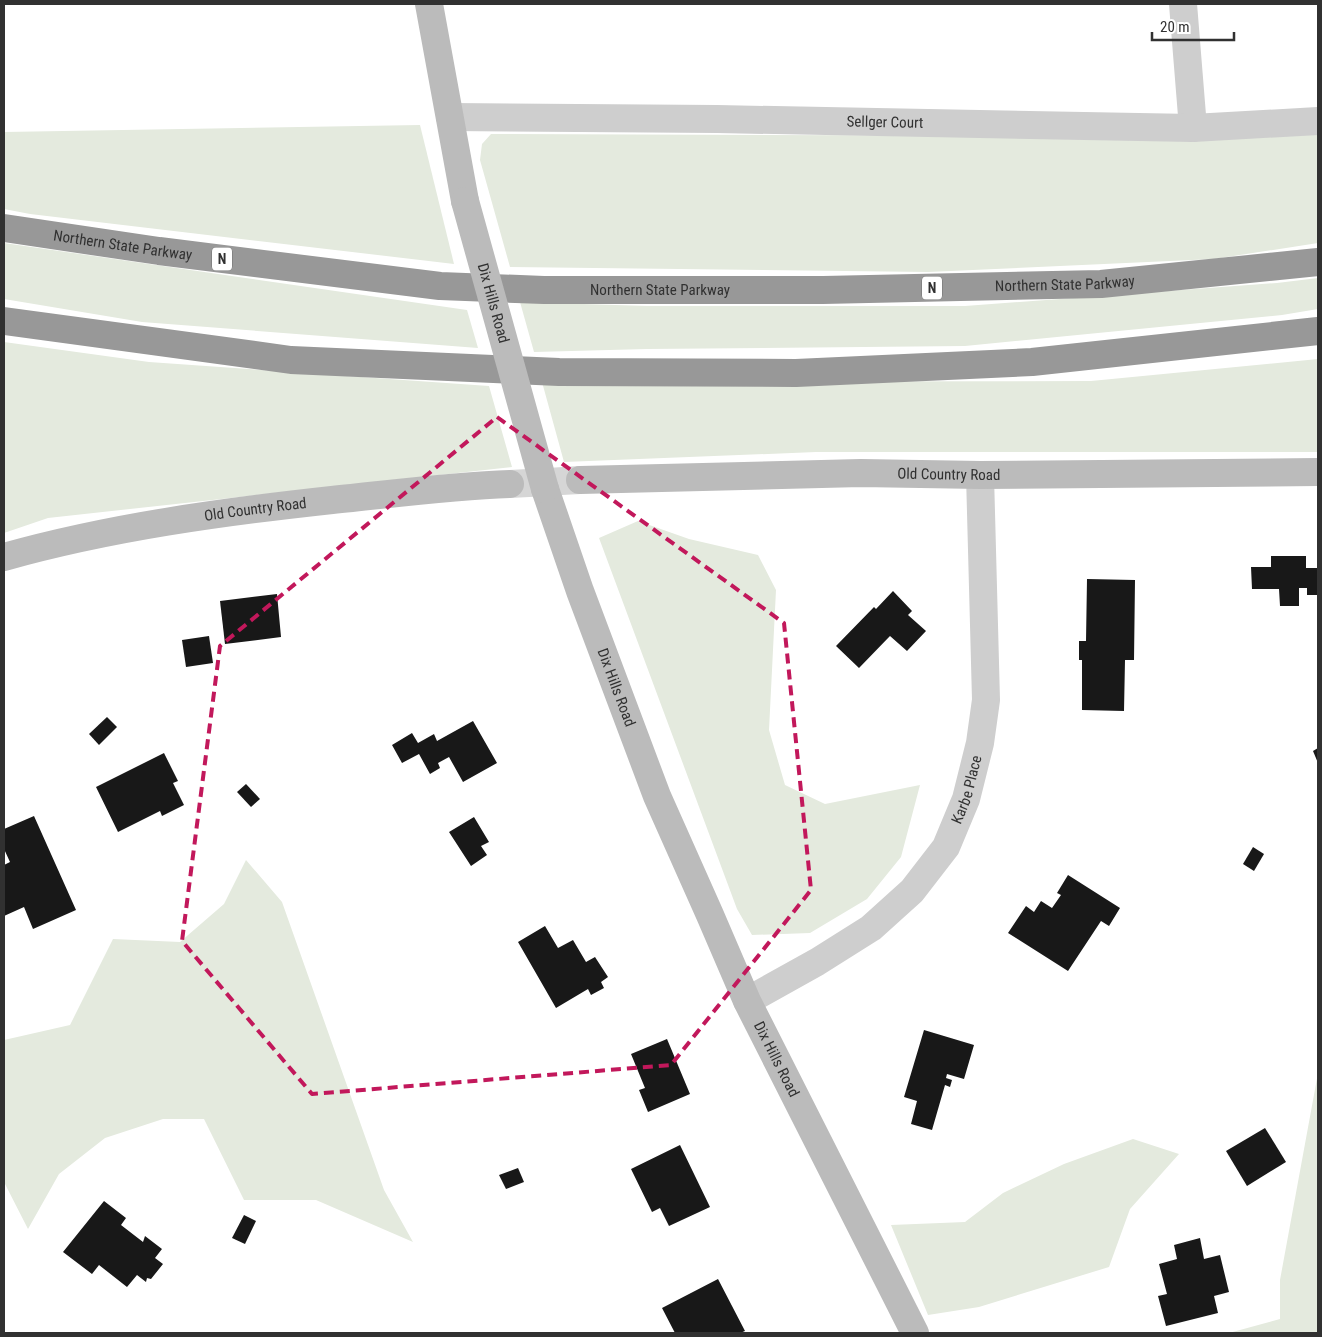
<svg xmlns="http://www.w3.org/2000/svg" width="1322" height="1337" font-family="'Roboto Condensed',sans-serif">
<rect width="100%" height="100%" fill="#fff"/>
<g fill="#e4eade">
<path d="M420,125L454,264L30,214L4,209V132Z"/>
<path d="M1318,130V243L1214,259L928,272L510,267L480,160L482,144L491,134L1102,136Z"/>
<path d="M4,243L467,310L478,348L142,322L4,299Z"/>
<path d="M1318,278V309L1282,315L965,346L647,349L534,352L520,302L647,306H965L1277,283Z"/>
<path d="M4,342L149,362L489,386L512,467L48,518L4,533Z"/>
<path d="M1318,359V452H816L564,462L542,382L1091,381Z"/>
<path d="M638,521L689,539L758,555L776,590L769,730L785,785L825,804L920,785L901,857L867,899L810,933L752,935L737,909L599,538Z"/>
<path d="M246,860L282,902L384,1190L413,1242L316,1200H244L204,1119H163L105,1138L59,1174L28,1229L4,1182V1040L70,1025L113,939L180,942L224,904Z"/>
<path d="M1318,1073V1333H1229L1280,1319V1280Z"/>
<path d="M1133,1139L1179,1154L1130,1209L1109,1267L979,1307L928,1315L891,1225L965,1222L1003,1193L1064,1164Z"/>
</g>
<g fill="#181818">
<path d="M1271,556H1306V568H1318V595H1307V588H1299V606H1280L1279,589H1252L1251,567H1271Z"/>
<path d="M1087,579L1135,580L1134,660H1125L1124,711L1082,710V660H1079V641H1086Z"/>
<path d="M893,591L912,611L908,615L926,631L907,651L890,636L859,668L836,646L874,607L876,609Z"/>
<path d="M277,594L281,637L225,644L220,601Z"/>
<path d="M209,636L213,663L186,667L182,640Z"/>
<path d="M107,717L117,727L99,745L89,734Z"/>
<path d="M473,721L497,763L463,782L449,757L438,763L440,768L430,774L419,754L402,763L392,745L412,733L418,743L434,734L437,741Z"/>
<path d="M1318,748V763L1313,751Z"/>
<path d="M164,753L178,781L173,783L184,805L162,816L160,811L118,832L96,787Z"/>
<path d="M246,784L260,799L251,807L237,792Z"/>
<path d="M34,816L76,910L33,929L24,907L4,916V865L10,862L4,849V829Z"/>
<path d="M474,817L489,842L481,846L487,855L471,866L449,832Z"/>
<path d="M1253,847L1264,854L1254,871L1243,864Z"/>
<path d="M1068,875L1120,908L1109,926L1101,921L1068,971L1008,933L1026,906L1034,912L1041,901L1052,908L1061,895L1057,893Z"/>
<path d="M545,926L558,948L573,940L586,962L595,957L608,977L601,982L604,988L591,995L588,989L556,1008L518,942Z"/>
<path d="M924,1030L974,1045L964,1079L947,1074L946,1078L952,1080L950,1087L945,1085L932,1130L911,1124L917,1101L904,1097Z"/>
<path d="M667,1039L690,1094L648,1112L639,1090L645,1088L631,1054Z"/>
<path d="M1265,1128L1286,1162L1247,1186L1226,1151Z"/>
<path d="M680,1145L710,1207L669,1226L660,1208L652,1212L631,1169Z"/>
<path d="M518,1168L524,1182L506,1189L499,1175Z"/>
<path d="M104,1201L126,1218L121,1225L143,1242L145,1236L162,1249L155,1258L163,1264L151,1279L147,1278L146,1282L137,1275L127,1287L99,1265L92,1274L63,1252Z"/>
<path d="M244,1215L256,1221L245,1244L232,1238Z"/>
<path d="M1200,1238L1204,1259L1220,1255L1229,1292L1214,1296L1218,1313L1166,1326L1158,1296L1167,1294L1159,1264L1177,1259L1174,1245Z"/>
<path d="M718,1279L745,1331L740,1333H698L697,1332L675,1333L662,1308Z"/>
</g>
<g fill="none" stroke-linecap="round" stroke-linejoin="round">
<path stroke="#d6d6d6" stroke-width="28" stroke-dasharray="28 14" stroke-linecap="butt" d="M510,484L580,480"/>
<g stroke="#cecece" stroke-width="28">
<path d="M1183,4L1193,128"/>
<path id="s1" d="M450,117L717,119L1193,128L1318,121"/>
<path id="s2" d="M747,1001L817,962L871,928L912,891L946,847L966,799L980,743L986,700L980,475"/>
</g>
<g stroke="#bbb" stroke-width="28">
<path d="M429,4L465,201"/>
<path id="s3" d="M580,480L861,473L980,475L1318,472"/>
<path id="s4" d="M545,489L580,591L657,796L710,915L747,1001L915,1333"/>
<path id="s5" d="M4,557C111,527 222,512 332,500C392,494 450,486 510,484"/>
</g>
<g stroke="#989898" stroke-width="28">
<path id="s6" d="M4,228L159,251L440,286L544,290H823L1101,284L1318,262"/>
<path d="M4,321L291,360L559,372L796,373L1032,362L1318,331"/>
</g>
<path stroke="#bbb" stroke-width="28" id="s7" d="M465,201L545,489"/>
</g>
<path fill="none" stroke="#c2185b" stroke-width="4" stroke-dasharray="10 6" stroke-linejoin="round" d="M497,417L784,623L811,890L671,1065L312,1094L182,941L220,646Z"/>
<g text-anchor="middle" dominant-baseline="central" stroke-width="5" stroke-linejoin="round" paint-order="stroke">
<g fill="#fff" stroke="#6f6f6f" stroke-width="1">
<rect x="212" y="247.5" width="20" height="23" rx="4"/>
<rect x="922" y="276.5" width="20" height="23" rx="4"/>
</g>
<g font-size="14" font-weight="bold" fill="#313131">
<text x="222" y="259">N</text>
<text x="932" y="288">N</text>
</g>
<g font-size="15" fill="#313131" stroke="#fff">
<text stroke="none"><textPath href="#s1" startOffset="435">Sellger Court</textPath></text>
<text stroke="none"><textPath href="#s6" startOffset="120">Northern State Parkway</textPath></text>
<text stroke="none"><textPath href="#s6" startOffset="1065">Northern State Parkway</textPath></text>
<text stroke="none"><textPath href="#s6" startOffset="660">Northern State Parkway</textPath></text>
<text stroke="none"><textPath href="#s7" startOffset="106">Dix Hills Road</textPath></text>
<text stroke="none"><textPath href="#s3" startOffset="369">Old Country Road</textPath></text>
<text stroke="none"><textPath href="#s5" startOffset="256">Old Country Road</textPath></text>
<text stroke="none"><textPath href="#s4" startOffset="211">Dix Hills Road</textPath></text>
<text stroke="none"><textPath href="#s2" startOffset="316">Karbe Place</textPath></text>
<text stroke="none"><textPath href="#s4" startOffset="616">Dix Hills Road</textPath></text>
</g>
</g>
<rect width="1322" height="1337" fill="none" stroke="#313131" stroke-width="10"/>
<path d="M1152 32v8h82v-8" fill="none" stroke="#313131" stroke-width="2.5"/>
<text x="1160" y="32" font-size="15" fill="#313131" stroke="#ffffff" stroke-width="4" paint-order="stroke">20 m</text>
</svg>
